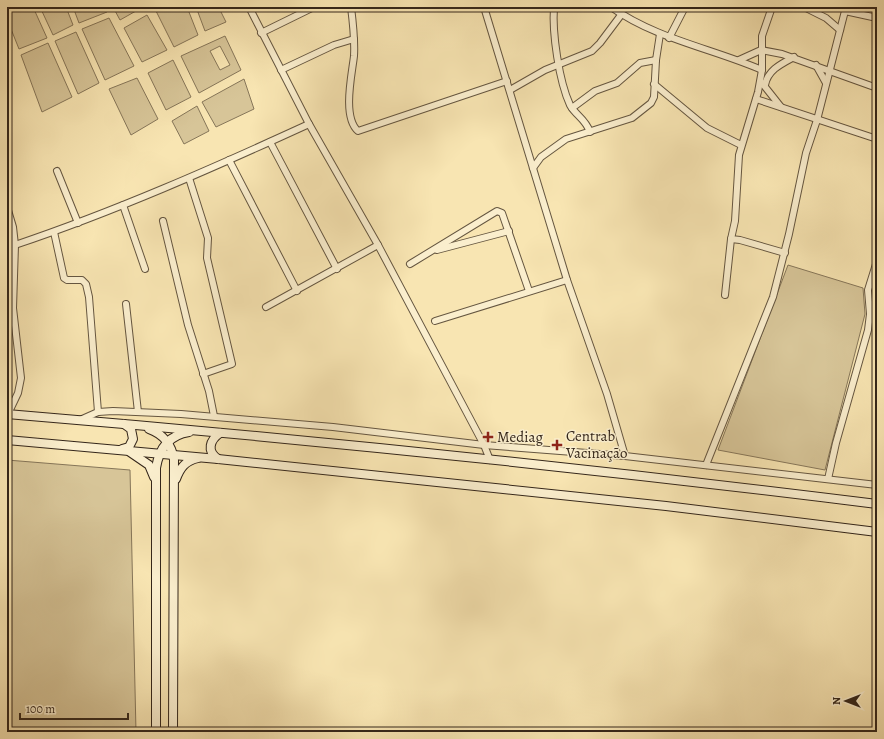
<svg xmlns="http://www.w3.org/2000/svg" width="884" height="739" font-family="Alegreya,serif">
<rect width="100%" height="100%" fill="#f8e5b2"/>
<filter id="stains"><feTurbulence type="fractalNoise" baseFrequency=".005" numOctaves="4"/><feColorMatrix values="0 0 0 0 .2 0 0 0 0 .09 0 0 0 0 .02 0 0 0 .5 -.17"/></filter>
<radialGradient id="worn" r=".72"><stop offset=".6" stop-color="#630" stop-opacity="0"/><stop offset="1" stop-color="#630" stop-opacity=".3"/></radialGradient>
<g fill="#d7c598" stroke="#867659" fill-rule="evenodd">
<path d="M19,7H33L47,38L19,49L7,19V13Z"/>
<path d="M40,7H66L73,25L53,35Z"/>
<path d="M73,7H105L107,12L79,23Z"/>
<path d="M113,7H143L120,20Z"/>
<path d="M162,7H187L198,35L174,47L156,11Z"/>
<path d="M196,7H227L221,12L226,22L205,31Z"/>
<path d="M147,15L167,50L142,62L124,28Z"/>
<path d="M109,18L134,66L105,80L82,29Z"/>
<path d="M76,32L99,83L78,94L55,41Z"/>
<path d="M225,36L241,70L199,93L181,56ZM220,46L230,65L220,70L210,51Z"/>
<path d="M48,43L72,97L42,112L21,55Z"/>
<path d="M173,60L191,97L166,110L148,73Z"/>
<path d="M137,78L158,119L131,135L109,89Z"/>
<path d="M244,79L254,109L216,127L202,102Z"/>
<path d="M197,106L209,131L184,144L172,121Z"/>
<path d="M788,265L863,288L865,314L825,470L718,450Z"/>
<path d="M7,460L130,470L136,732H7Z"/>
</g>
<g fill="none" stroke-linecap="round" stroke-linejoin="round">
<g stroke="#655640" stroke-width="8">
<g id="street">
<path d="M249,7L309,124L378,245L484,445L490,460"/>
<path d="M351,7C353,23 355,40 354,56C352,74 342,117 358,131L507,81"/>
<path d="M484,7L567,280L607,394L625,456"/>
<path d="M554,7C552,33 559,81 570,105C576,116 585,118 590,132"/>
<path d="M611,7C656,39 711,48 762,70"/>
<path d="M772,7L762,36V70L758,92L739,155L735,221L731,239L740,240L785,253"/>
<path d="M804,7L826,18L840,30"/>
<path d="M845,11L877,18"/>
<path d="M261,33L314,7"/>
<path d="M669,38L685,7"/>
<path d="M739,60L761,50L782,54L877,88"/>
<path d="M816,65L826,83"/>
<path d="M281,70L334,45L354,39"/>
<path d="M762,83L781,107"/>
<path d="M654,84L707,128L741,145"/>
<path d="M765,85C768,70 781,64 794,57"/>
<path d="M510,90L545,70L592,51L600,43L621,15"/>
<path d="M756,99L877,139"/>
<path d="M572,108L595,91L617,83L640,63L656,60"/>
<path d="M270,142L337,269"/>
<path d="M229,160L297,291"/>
<path d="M533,168L541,157L566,139L632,118L651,103L654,97L656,60L660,34"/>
<path d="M57,171L78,223"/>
<path d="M189,178L208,238L207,258L232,364L203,374"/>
<path d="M123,205L145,269"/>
<path d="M7,207L13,227L15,245L13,308L21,378L18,393L8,414"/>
<path d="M163,221L188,325L209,391L214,416"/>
<path d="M54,232L64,278L67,280H82L86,284L89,297L98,412"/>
<path d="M15,245C116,211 213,168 309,124"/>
<path d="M437,250L509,231"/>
<path d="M410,264L497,211L502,213L529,291"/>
<path d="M725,295L731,239"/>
<path d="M126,304L138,412"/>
<path d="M266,307L378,245"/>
<path d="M435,321L567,280"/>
<path d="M80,420L98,412L113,411L181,414L333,427L484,445L625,456L877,485"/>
<path d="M706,465L773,297L789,234L806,153L817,120L846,7"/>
<path d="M828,479L836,443L868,330L870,314L868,290L877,261"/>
</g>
</g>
<g stroke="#34261a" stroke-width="10">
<g id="secondary">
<path d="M7,414C297,438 588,468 877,504"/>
<path d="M149,429C163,434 172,445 174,460L173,732"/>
<path d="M7,440L218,459L666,506L877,532"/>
<path d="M122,449L129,447L133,439L131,429L124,424"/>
<path d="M130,452L149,465L154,477"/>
<path d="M218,459C206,451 210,440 220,433"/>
<path d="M176,479C180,468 185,461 198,458"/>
<path d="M156,732V468C159,449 169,435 189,432"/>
</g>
</g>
<use href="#street" stroke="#faeecd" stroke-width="6"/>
<use href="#secondary" stroke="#faeecd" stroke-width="8"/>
</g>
<g fill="#8f2418" stroke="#faeecd" stroke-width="1.5">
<path d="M486 431h4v4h4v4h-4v4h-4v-4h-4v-4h4z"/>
<path d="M555 439h4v4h4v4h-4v4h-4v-4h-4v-4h4z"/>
</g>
<g text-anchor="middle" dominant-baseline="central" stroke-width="3" stroke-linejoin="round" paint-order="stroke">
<g font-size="15" fill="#34261a" stroke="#faeecd" text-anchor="start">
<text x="566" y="436">Centrab<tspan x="566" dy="17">Vacinação</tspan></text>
<text x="497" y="437">Mediag</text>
</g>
</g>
<rect width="884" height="739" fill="none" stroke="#f8e5b2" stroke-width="24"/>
<rect x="8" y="8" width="868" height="723" fill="none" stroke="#34261a" stroke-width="2"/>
<rect x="12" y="12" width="860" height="715" fill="none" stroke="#34261a"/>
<g transform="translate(846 701) rotate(270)" stroke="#faeecd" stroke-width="3" paint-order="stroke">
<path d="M0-3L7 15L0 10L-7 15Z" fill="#34261a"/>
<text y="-6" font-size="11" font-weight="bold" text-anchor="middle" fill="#34261a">N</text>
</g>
<path d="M20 713v6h108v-6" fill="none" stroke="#34261a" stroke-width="2"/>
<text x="26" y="713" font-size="12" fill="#34261a" stroke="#faeecd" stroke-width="3" paint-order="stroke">100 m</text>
<rect width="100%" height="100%" filter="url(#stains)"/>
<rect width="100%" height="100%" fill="url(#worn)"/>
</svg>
